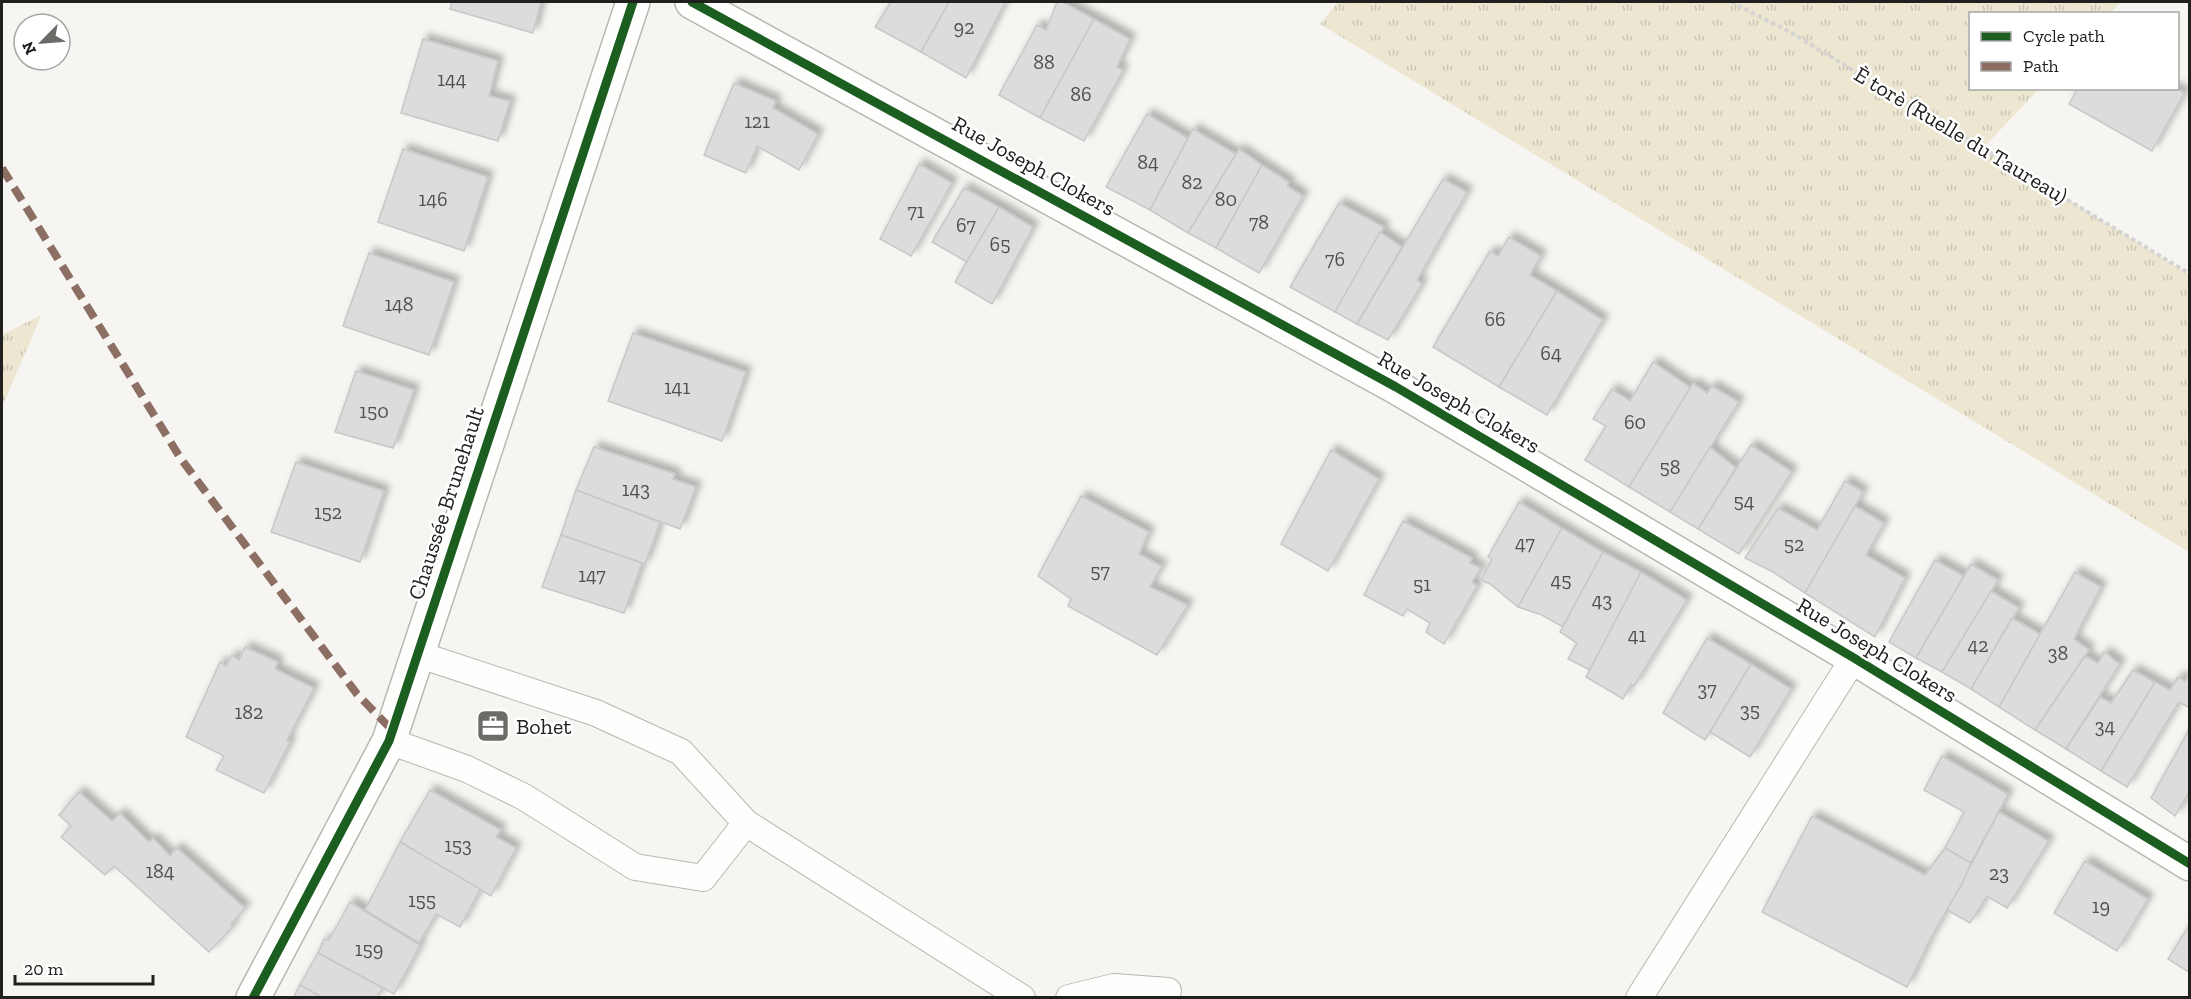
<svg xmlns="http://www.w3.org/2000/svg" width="2191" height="999" font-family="'Zilla Slab',serif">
<defs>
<pattern id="grass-tufts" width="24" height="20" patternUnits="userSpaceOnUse" patternTransform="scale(1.5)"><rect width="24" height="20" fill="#ede7d2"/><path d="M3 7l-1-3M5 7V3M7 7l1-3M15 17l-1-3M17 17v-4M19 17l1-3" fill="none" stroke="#cbc6b4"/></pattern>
<filter id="shadow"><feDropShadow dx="5.5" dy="-5.5" stdDeviation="3" flood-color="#0004"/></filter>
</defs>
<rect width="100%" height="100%" fill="#f6f5f2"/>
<g fill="url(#grass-tufts)">
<path d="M1338,2H2122L2110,13L1970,14V88L2039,89L1983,148L2189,274V552L1320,24Z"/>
<path d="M41,315V316L2,407V335Z"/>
</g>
<g fill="#dddcdc" stroke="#c8c7c7" stroke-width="1.5" filter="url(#shadow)">
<path d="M452,2H541L533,33L450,9Z"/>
<path d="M891,2H949L921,52L875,27Z"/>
<path d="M949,2H1005L966,78L921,52Z"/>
<path d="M1057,2H1063L1094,19L1040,118L999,95L1037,25L1046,30Z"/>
<path d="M1094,19L1130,39L1117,67L1123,70L1084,141L1040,118Z"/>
<path d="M423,39L498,61L489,96L510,101L498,141L401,113Z"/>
<path d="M734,83L776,101L773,108L818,134L799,170L757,146L746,173L704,155Z"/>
<path d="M2078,88H2176L2184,93L2152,151L2069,104Z"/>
<path d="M1147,114L1188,138L1150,210L1106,187Z"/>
<path d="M1193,129L1236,154L1188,233L1150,210Z"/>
<path d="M403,149L488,177L464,251L378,222Z"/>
<path d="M1239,149L1262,165L1216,248L1188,233Z"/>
<path d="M919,164L952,183L911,256L880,239Z"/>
<path d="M1262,165L1289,182L1287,186L1303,196L1259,273L1216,248Z"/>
<path d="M1443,179L1467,192L1417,280L1422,284L1388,340L1357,324Z"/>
<path d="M964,188L999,207L967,262L932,242Z"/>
<path d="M1339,203L1384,227L1335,312L1290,287Z"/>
<path d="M999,207L1033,227L992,304L955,282Z"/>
<path d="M1380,232L1402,247L1357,324L1335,312Z"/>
<path d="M1509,237L1541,256L1530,275L1557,291L1499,387L1433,347L1490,251L1498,256Z"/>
<path d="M369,253L454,282L429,355L343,326Z"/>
<path d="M1557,291L1603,320L1547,415L1499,387Z"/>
<path d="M633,333L746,372L722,441L608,401Z"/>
<path d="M1653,362L1691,388L1629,487L1585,460L1606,426L1593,419L1612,389L1630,401Z"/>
<path d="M356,371L414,390L393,448L335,432Z"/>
<path d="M1693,383L1707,393L1712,386L1739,402L1670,512L1629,487Z"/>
<path d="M1751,445L1792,472L1739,554L1698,529Z"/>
<path d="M594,447L675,474L673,479L696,487L680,529L576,490Z"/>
<path d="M1710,447L1736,468L1698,529L1670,512Z"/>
<path d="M1331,450L1379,479L1328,571L1281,544Z"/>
<path d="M296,462L384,491L360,562L271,532Z"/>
<path d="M1845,481L1863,492L1805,593L1773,572L1745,558L1778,508L1817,530Z"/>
<path d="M576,490L660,522L645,564L561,535Z"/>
<path d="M1081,496L1149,532L1139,554L1162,566L1150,587L1188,605L1157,655L1068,606L1071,599L1038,576Z"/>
<path d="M1519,502L1562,528L1518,607L1490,584L1481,580L1492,559L1488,557Z"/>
<path d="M1855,506L1884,523L1866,555L1905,578L1875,637L1805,593Z"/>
<path d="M1403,521L1472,558L1470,563L1481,568L1472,582L1477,586L1444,644L1426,632L1430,623L1407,609L1403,616L1364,595Z"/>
<path d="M1562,528L1603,552L1563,627L1542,615L1518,607Z"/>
<path d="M561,535L642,563L624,613L542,587Z"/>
<path d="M1603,552L1641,572L1590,670L1568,659L1577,643L1560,632Z"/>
<path d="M1935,560L1964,576L1916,658L1889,642Z"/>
<path d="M1971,564L1998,580L1942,672L1916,658Z"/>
<path d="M1641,572L1687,600L1634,686L1631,684L1623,699L1586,677Z"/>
<path d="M2075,572L2101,587L2074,639L2089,650L2035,730L1999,707Z"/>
<path d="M1991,591L2019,608L1971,689L1942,672Z"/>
<path d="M2012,618L2040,634L1999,707L1971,689Z"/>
<path d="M1707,638L1751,664L1705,740L1663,713Z"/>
<path d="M245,647L278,662L275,669L314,688L287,740L290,742L264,793L216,770L224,756L186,737L220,662L226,666L232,655L239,660Z"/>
<path d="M2104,652L2120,664L2066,749L2035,730L2085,656L2098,663Z"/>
<path d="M1751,664L1791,689L1750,757L1710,732Z"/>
<path d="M2133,670L2155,682L2101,771L2066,749L2100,697L2111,703Z"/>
<path d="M2190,673V708L2179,702L2127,787L2101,771L2155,682L2170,690L2178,677L2185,681Z"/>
<path d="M2190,728V790L2175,816L2151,798Z"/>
<path d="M1942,756L2008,794L1971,863L1945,848L1964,812L1924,790Z"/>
<path d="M430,790L501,830L496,837L516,848L491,896L400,842Z"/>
<path d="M79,792L112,821L120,813L149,842L153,838L170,856L177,848L245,908L231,924L233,926L209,952L114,866L105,875L61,837L71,826L59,815Z"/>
<path d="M1999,812L2049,841L2007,908L1987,896L1970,923L1947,910Z"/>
<path d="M1812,816L1925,875L1945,848L1971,863L1963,882L1930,939L1907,987L1762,912Z"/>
<path d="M400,842L480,889L460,927L436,914L419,943L365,910Z"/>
<path d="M2085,861L2148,899L2117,951L2054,913Z"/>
<path d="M350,902L420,945L394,994L318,953L324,939L329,940Z"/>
<path d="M2190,924V973L2168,959Z"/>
<path d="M318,953L383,988L377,998H323L300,985Z"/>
<path d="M300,985L323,998H293Z"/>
</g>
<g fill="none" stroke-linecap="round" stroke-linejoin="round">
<g stroke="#b8b7b4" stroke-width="28">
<g id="service">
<path d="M417,654L596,713L681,752L746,823L1022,998"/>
<path d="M389,741L467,769L524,797L635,867L703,878L746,823"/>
<path d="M1069,998L1114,987L1168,991"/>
<path d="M1639,998L1854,658"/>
</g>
</g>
<g stroke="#b8b7b4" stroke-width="36">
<g id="minor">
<path d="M692,2L1396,387L1854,658L2190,864"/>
<path d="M253,998L389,741L633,2"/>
</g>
</g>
<path stroke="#d4d4d3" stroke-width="4" stroke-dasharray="4.5 3" stroke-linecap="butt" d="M1731,2L1790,32L2190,274"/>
<use href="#service" stroke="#fefefd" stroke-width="26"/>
<use href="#minor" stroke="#fefefd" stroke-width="33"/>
<path stroke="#8d6e63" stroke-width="8" stroke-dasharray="15 8" stroke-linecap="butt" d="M2,168L181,459L357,694L390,728"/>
<g stroke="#fff" stroke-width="13">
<g id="cycleway">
<path d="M692,2L1396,387L1854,658L2190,864"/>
<path d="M253,998L389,741L633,2"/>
</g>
</g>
<use href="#cycleway" stroke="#1b5e20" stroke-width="9"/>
</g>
<defs>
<g id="office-square" transform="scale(1.725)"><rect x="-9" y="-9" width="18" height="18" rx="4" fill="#6c6b68" stroke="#fff"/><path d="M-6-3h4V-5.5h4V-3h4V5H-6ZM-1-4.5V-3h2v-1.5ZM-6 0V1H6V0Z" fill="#fff"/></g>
</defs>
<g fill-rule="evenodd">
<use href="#office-square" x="493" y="726"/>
</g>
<g text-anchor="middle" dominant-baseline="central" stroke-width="5" stroke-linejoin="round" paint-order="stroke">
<g font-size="20" fill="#51504e">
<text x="964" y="27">92</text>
<text x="1044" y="62">88</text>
<text x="452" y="79">144</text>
<text x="1081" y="94">86</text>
<text x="757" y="121">121</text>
<text x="1148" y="162">84</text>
<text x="1192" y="182">82</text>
<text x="433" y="199">146</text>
<text x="1226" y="199">80</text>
<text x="916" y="211">71</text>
<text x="1259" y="222">78</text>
<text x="966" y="225">67</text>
<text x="1000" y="244">65</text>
<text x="1335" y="259">76</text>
<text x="399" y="304">148</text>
<text x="1495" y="319">66</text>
<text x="1551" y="353">64</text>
<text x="677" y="387">141</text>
<text x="374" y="411">150</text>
<text x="1635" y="422">60</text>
<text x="1670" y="467">58</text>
<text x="636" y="489">143</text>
<text x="1744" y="501">54</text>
<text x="328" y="512">152</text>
<text x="1525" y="543">47</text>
<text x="1794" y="544">52</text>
<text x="1100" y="571">57</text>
<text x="592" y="575">147</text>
<text x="1561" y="580">45</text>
<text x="1422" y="584">51</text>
<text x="1602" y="600">43</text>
<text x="1637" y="635">41</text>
<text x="1978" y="645">42</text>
<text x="2058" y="653">38</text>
<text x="1707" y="689">37</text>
<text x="1750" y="710">35</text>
<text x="249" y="712">182</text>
<text x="2105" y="726">34</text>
<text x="458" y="845">153</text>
<text x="160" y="871">184</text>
<text x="1999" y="873">23</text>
<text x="422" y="900">155</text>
<text x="2101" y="906">19</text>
<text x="369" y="949">159</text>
</g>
<g font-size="22" fill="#21201e" stroke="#fff">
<text transform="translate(1961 135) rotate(31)">È torè (Ruelle du Taureau)</text>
<text transform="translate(1034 166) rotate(29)">Rue Joseph Clokers</text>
<text transform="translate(1459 402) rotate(30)">Rue Joseph Clokers</text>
<text transform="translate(446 503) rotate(-72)">Chaussée Brunehault</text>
<text transform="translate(1877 650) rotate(31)">Rue Joseph Clokers</text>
</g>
<g font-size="22" fill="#21201e" stroke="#fff" text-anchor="start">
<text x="516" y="726">Bohet</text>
</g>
</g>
<rect width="2191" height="999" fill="none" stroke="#21201e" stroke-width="6"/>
<rect x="1969" y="12" width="210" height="78" fill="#ffffff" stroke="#a6a6a5" stroke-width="1.5"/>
<rect x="1981" y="32" width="30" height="9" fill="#1b5e20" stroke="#a6a6a5" stroke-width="1.5"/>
<text x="2023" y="42" font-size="18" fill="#21201e">Cycle path</text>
<rect x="1981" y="62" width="30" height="9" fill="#8d6e63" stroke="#a6a6a5" stroke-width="1.5"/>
<text x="2023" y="72" font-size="18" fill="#21201e">Path</text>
<g transform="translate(42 42) rotate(245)"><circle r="28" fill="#ffffff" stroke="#a6a6a5" stroke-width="1.5"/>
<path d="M0-4.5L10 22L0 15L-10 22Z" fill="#6c6b68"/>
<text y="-9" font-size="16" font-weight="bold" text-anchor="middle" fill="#21201e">N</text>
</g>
<path d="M15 975v9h138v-9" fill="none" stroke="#21201e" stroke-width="3"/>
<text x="24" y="975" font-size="18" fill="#21201e" stroke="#ffffff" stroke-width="4.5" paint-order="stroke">20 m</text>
</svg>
